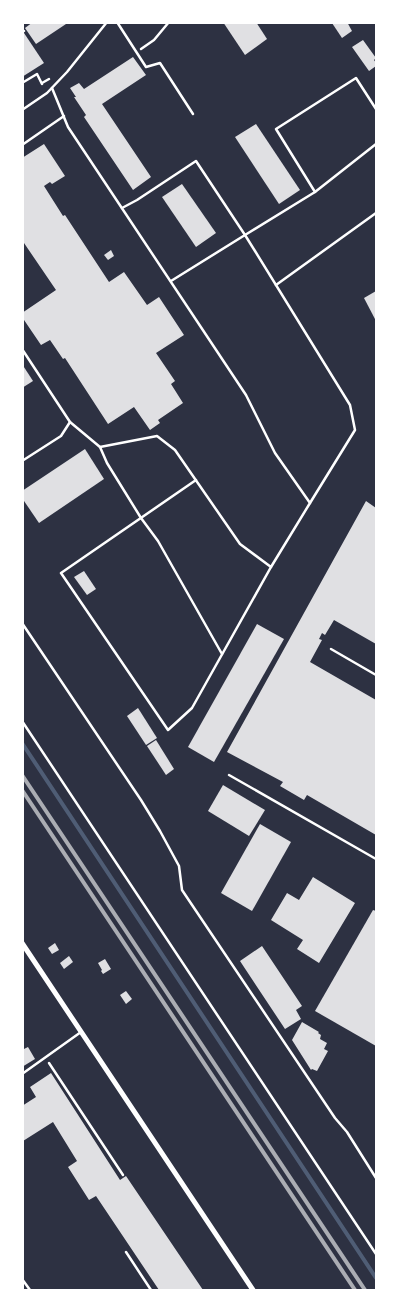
<svg xmlns="http://www.w3.org/2000/svg" width="399" height="1313" font-family="'PT Sans',sans-serif">
<rect width="100%" height="100%" fill="#2d3142"/>
<g fill="none" stroke-linecap="round" stroke-linejoin="round">
<path stroke="#4f5d75" stroke-width="4" d="M22,743L376,1278"/>
</g>
<g fill="#e0e0e3">
<path d="M33,22H69L36,44L25,28Z"/>
<path d="M223,22H256L267,39L245,55Z"/>
<path d="M334,22H347L352,31L342,38L332,23Z"/>
<path d="M24,33L44,63L22,77V34Z"/>
<path d="M363,40L376,58L374,60L376,63V66L369,71L352,47Z"/>
<path d="M133,57L146,75L102,104L151,177L133,190L84,117L86,115L74,97H76L70,88L79,83L84,89Z"/>
<path d="M256,124L300,190L279,204L235,137Z"/>
<path d="M44,144L65,176L52,184L50,182L44,186L63,216L65,215L109,282L124,272L147,305L159,297L184,335L156,353L175,381L171,384L183,403L158,420L160,423L150,430L134,407L108,424L65,358L63,359L50,340L41,345L22,317V313L56,290L24,243L22,244V158Z"/>
<path d="M182,184L216,233L196,247L162,197Z"/>
<path d="M111,250L114,256L108,260L104,255Z"/>
<path d="M376,291V321L364,298Z"/>
<path d="M22,364L33,381L22,388Z"/>
<path d="M85,449L104,479L39,523L22,498V491Z"/>
<path d="M366,501L376,508V644L334,620L325,635L322,633L319,639L322,640L310,662L376,700V835L307,795L304,800L280,786L283,782L227,752Z"/>
<path d="M84,571L96,589L87,595L74,577Z"/>
<path d="M257,624L284,639L214,762L188,747Z"/>
<path d="M138,708L157,738L146,745L127,716Z"/>
<path d="M156,740L174,769L166,775L147,746Z"/>
<path d="M223,785L265,810L249,836L208,811Z"/>
<path d="M260,824L291,842L252,911L221,893Z"/>
<path d="M313,877L355,903L319,963L297,949L303,940L271,920L287,893L299,900Z"/>
<path d="M373,910L376,911V1046L315,1011Z"/>
<path d="M55,943L59,950L52,954L48,948Z"/>
<path d="M262,946L302,1006L296,1010L301,1019L285,1029L240,961Z"/>
<path d="M69,956L73,962L64,969L60,963Z"/>
<path d="M105,959L111,969L103,974L101,971L102,970L98,963Z"/>
<path d="M126,991L132,999L126,1004L120,995Z"/>
<path d="M302,1022L319,1032L318,1033L321,1035L320,1039L327,1043L324,1049L328,1051L317,1071L312,1069L311,1070L292,1040Z"/>
<path d="M28,1047L35,1059L22,1067V1050Z"/>
<path d="M51,1073L120,1180L126,1176L203,1290H159L96,1196L89,1200L68,1167L77,1161L53,1122L23,1141L22,1139V1106L36,1097L30,1087Z"/>
</g>
<g fill="none" stroke-linecap="round" stroke-linejoin="round">
<g stroke="#fff" stroke-width="2.5">
<path d="M22,32L24,31"/>
<path d="M141,49L154,40L169,22"/>
<path d="M22,83L37,74L42,84"/>
<path d="M42,83L49,79"/>
<path d="M22,623L141,800L160,831L179,866L182,890L335,1118L347,1132L376,1178"/>
<path d="M22,721L376,1254"/>
<path d="M49,1063L123,1175"/>
</g>
<g stroke="#fff" stroke-width="2.5">
<path d="M117,22L146,67L160,63L193,114"/>
<path d="M22,110L47,93L67,72L107,22"/>
<path d="M22,145L64,116"/>
<path d="M315,192L276,129L356,78L376,109"/>
<path d="M122,208L137,200L196,161L245,235L315,192L376,144"/>
<path d="M171,281L245,235L255,251L350,405L355,430L310,503"/>
<path d="M276,285L376,213"/>
<path d="M22,349L70,422L100,447L157,436L175,450L240,544L271,567L310,503L275,453L246,395L68,127L52,88"/>
<path d="M100,447L107,463L141,518L158,541L222,654"/>
<path d="M22,461L61,436L70,422"/>
<path d="M196,480L61,573L168,730L192,708L271,567"/>
<path d="M331,649L376,675"/>
<path d="M229,775L376,859"/>
<path d="M22,1074L81,1032"/>
<path d="M126,1252L151,1290"/>
<path d="M22,1279L30,1290"/>
</g>
<path stroke="#fff" stroke-width="5" d="M22,943L253,1290"/>
<g stroke="#abadb3" stroke-width="4">
<path d="M22,775L365,1290"/>
<path d="M22,790L355,1290"/>
</g>
</g>
<rect width="399" height="1313" fill="none" stroke="#ffffff" stroke-width="48"/>
</svg>
